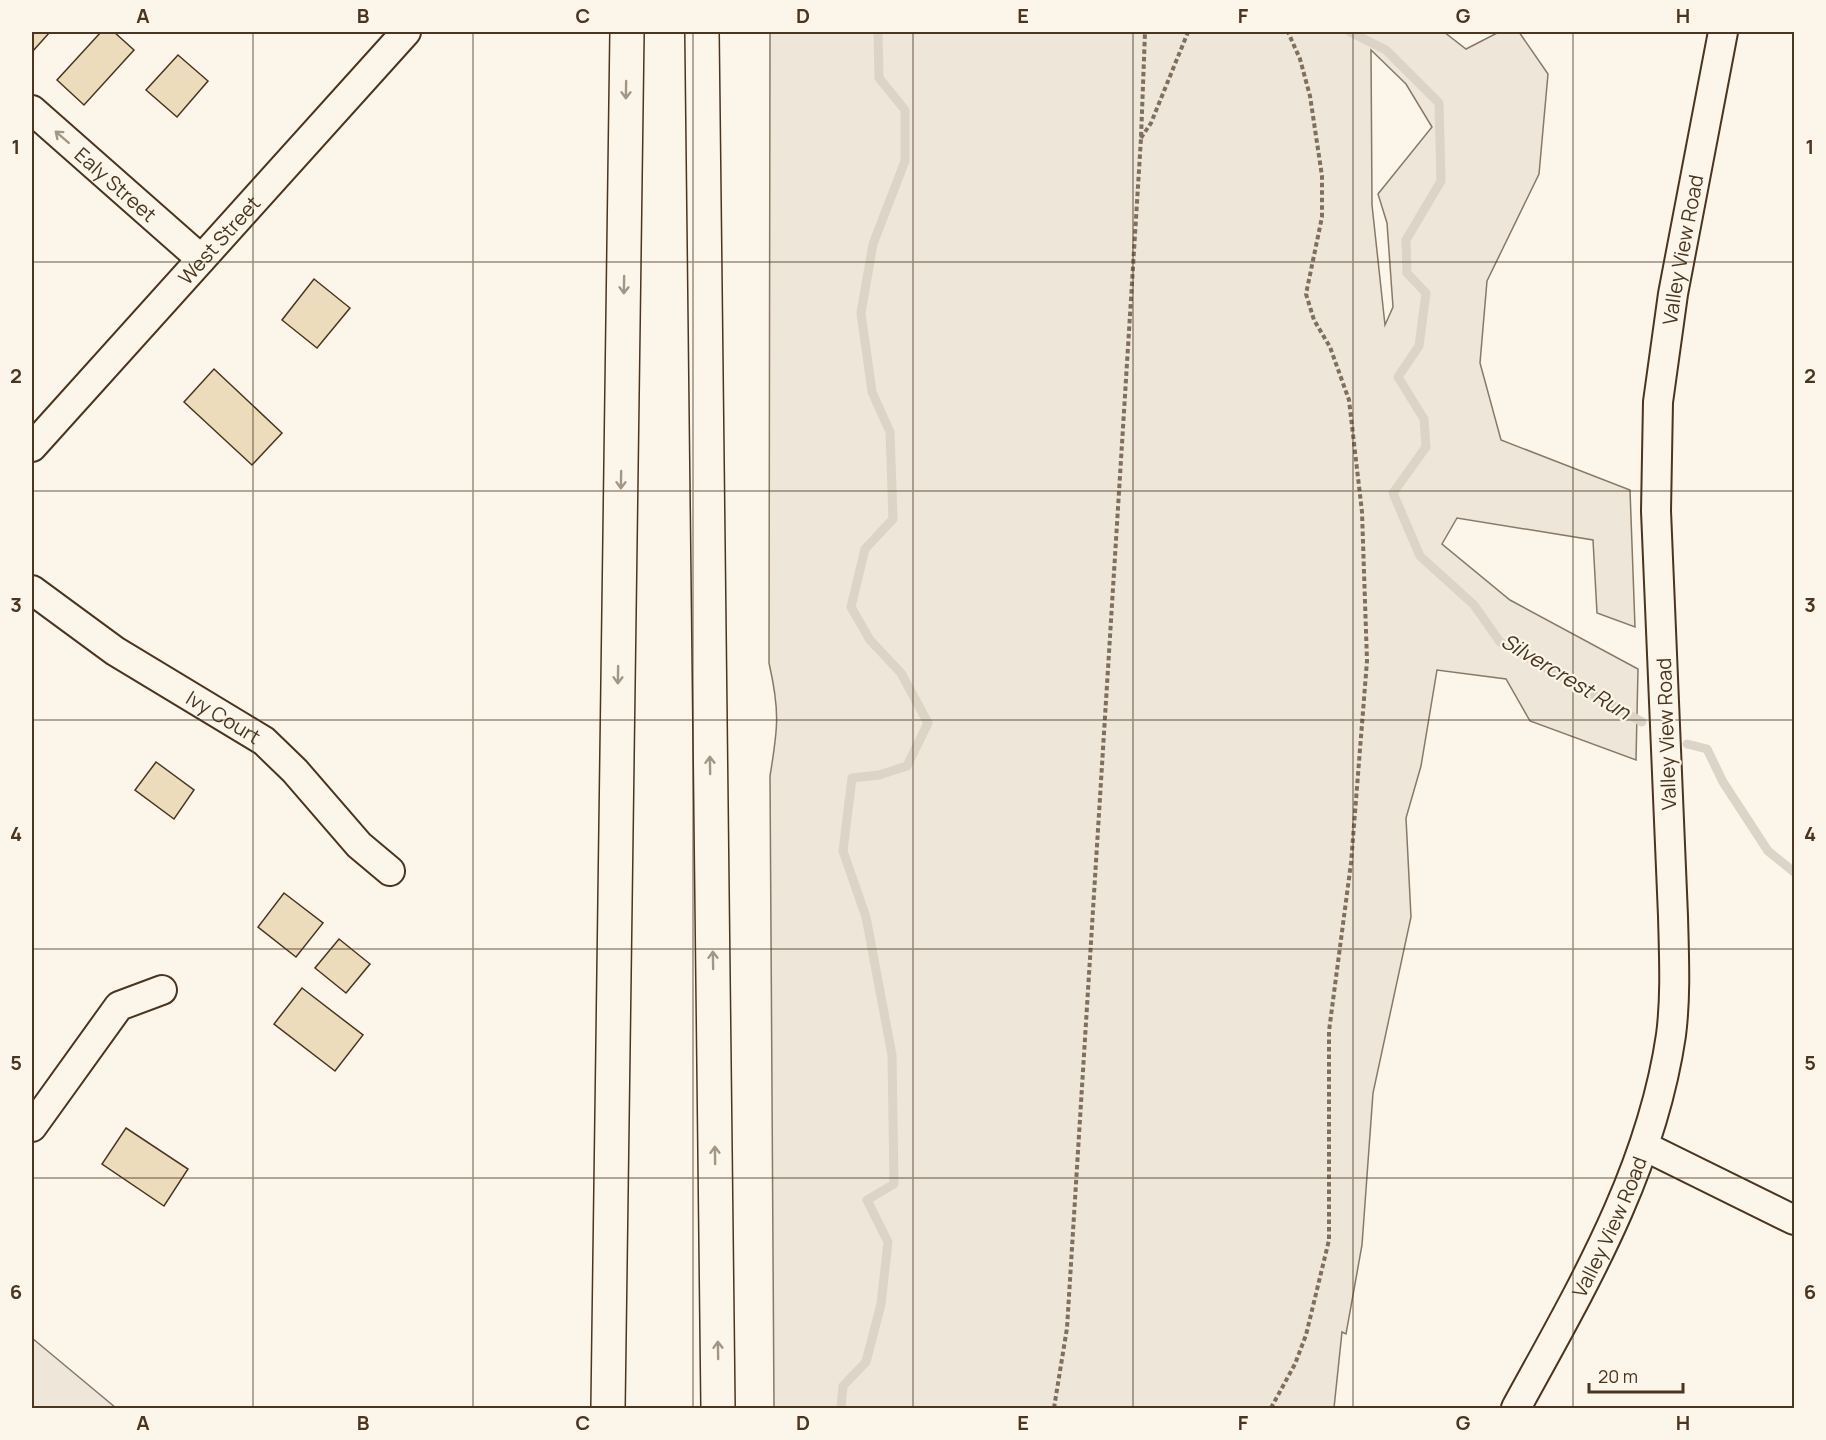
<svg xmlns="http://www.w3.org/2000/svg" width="1826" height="1440" font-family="Manrope,sans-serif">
<rect width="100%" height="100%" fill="#fbf6e9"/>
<g fill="#ede6d9" stroke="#887966" stroke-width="1.5" fill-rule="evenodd">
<path d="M770,32H1444L1466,49L1499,32H1519L1548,74L1539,174L1487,281L1480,363L1501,440L1630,490L1635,627L1597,613L1593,540L1457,518L1442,544L1510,600L1638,669L1636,760L1530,721L1506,679L1437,670L1421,766L1406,818L1411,917L1373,1093L1362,1245L1346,1334L1342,1332L1334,1408H774L770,776C778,728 780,711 769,663ZM1371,50L1406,84L1432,127L1378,194L1387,223L1393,307L1385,325L1372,205Z"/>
<path d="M32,1338L116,1408H32Z"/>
</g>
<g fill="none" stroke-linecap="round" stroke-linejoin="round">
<g stroke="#dcd4c6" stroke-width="9">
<path d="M1350,32L1386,50L1439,103L1441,181L1406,240L1407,273L1426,293L1419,346L1398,377L1424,419L1426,447L1393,493L1420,556L1474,605L1500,642L1642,722"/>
<path d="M1687,744L1707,749L1723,782L1768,851L1794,872"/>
<path d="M841,1408L843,1386L866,1362L881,1304L888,1242L867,1200L894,1184L892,1055L866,917L843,851L852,778L879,775L907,766L928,723L901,673L870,640L851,607L865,549L893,519L890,432L872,392L861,313L873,244L905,161V110L879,78L878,32"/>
</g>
</g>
<g fill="#ecdcbc" stroke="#4a3520" stroke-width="1.5">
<path d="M32,32H50L32,52Z"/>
<path d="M101,32H114L134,50L84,105L57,80Z"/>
<path d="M178,55L208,81L177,117L146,90Z"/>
<path d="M314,279L350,308L317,348L282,320Z"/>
<path d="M214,369L282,433L252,465L184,402Z"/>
<path d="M156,762L194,790L174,819L135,790Z"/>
<path d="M284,893L323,923L296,957L258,927Z"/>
<path d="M339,939L370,964L346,993L315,968Z"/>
<path d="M302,988L363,1035L335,1071L274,1024Z"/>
<path d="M126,1128L188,1169L164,1206L102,1164Z"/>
</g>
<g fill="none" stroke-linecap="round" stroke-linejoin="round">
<g stroke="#4a3520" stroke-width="32">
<g id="street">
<path id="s1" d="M32,110L201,259"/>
<path id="s2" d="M32,447L406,32"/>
<path id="s3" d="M32,590L115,651L264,741L295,771L359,845L390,871"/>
<path d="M32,1127L119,1006L162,990"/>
<path d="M1644,1146L1794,1220"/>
<path id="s4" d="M1516,1408C1581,1289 1651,1172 1671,1035C1676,996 1674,956 1673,916L1656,511L1658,402L1673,294L1723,32"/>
</g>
</g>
<g stroke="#4a3520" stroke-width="36">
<g id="highway">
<path d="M702,32L718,1408"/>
<path d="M608,1408L627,32"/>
</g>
</g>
<g stroke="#7f6f5c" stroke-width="4" stroke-dasharray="4.5 3" stroke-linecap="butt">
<path d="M1141,138L1151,123L1188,32"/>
<path d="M1054,1408L1067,1328L1141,138L1145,32"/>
<path d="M1271,1408L1295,1364L1306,1335L1329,1240V1031L1351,863L1367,661L1362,512L1349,400L1330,347L1314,320L1306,294L1322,217V176L1310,96L1300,59L1288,32"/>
</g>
<use href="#street" stroke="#fbf6e9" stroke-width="28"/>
<use href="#highway" stroke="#fbf6e9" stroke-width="33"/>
</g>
<defs><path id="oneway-shaft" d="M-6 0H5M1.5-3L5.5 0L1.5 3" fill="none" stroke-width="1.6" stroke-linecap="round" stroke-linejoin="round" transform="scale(1.5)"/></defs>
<g stroke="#a29684">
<use href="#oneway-shaft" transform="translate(626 90) rotate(91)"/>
<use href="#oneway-shaft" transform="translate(62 137) rotate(-139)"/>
<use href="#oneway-shaft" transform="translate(624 285) rotate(91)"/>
<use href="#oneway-shaft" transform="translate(621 480) rotate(91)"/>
<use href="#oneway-shaft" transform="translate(618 675) rotate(91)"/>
<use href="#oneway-shaft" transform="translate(710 765) rotate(-91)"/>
<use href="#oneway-shaft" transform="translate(713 960) rotate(-91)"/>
<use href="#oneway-shaft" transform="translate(715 1155) rotate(-91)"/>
<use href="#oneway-shaft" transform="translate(718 1350) rotate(-91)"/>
</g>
<path fill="none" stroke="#4a3520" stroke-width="1.5" stroke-opacity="0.55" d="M253,32V1408M473,32V1408M693,32V1408M913,32V1408M1133,32V1408M1353,32V1408M1573,32V1408M32,262H1794M32,491H1794M32,720H1794M32,949H1794M32,1178H1794"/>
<g text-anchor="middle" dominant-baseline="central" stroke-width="4.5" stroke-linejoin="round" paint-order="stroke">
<g font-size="20" fill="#4a3520" stroke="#fbf6e9">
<text stroke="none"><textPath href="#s1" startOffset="112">Ealy Street</textPath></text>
<text stroke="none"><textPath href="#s2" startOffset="279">West Street</textPath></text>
<text stroke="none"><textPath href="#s4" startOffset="1194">Valley View Road</textPath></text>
<text stroke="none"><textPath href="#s3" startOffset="230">Ivy Court</textPath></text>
<text transform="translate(1666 734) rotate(-92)">Valley View Road</text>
<text stroke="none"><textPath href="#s4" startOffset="204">Valley View Road</textPath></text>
</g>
<g font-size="21" font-style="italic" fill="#4a3520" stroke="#fbf6e9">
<text transform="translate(1566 676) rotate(31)">Silvercrest Run</text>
</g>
</g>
<rect width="1826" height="1440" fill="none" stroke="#fbf6e9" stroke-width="66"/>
<path d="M1589 1383v9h94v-9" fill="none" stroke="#4a3520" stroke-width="3"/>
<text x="1598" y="1383" font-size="18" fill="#4a3520" stroke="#fbf6e9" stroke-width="4.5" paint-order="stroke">20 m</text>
<rect x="33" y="33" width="1760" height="1374" fill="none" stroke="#4a3520" stroke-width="2"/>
<g font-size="20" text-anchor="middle" font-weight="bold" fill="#4a3520">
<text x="143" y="23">A</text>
<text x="363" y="23">B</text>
<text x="583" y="23">C</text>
<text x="803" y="23">D</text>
<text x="1023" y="23">E</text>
<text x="1243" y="23">F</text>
<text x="1463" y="23">G</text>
<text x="1683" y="23">H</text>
<text x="16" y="154">1</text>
<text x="1810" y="154">1</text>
<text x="16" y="383">2</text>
<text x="1810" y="383">2</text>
<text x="16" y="612">3</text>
<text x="1810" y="612">3</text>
<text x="16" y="841">4</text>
<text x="1810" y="841">4</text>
<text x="16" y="1070">5</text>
<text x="1810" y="1070">5</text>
<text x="16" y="1299">6</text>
<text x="1810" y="1299">6</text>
<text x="143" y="1430">A</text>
<text x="363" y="1430">B</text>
<text x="583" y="1430">C</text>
<text x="803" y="1430">D</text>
<text x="1023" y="1430">E</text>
<text x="1243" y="1430">F</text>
<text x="1463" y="1430">G</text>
<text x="1683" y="1430">H</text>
</g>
</svg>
